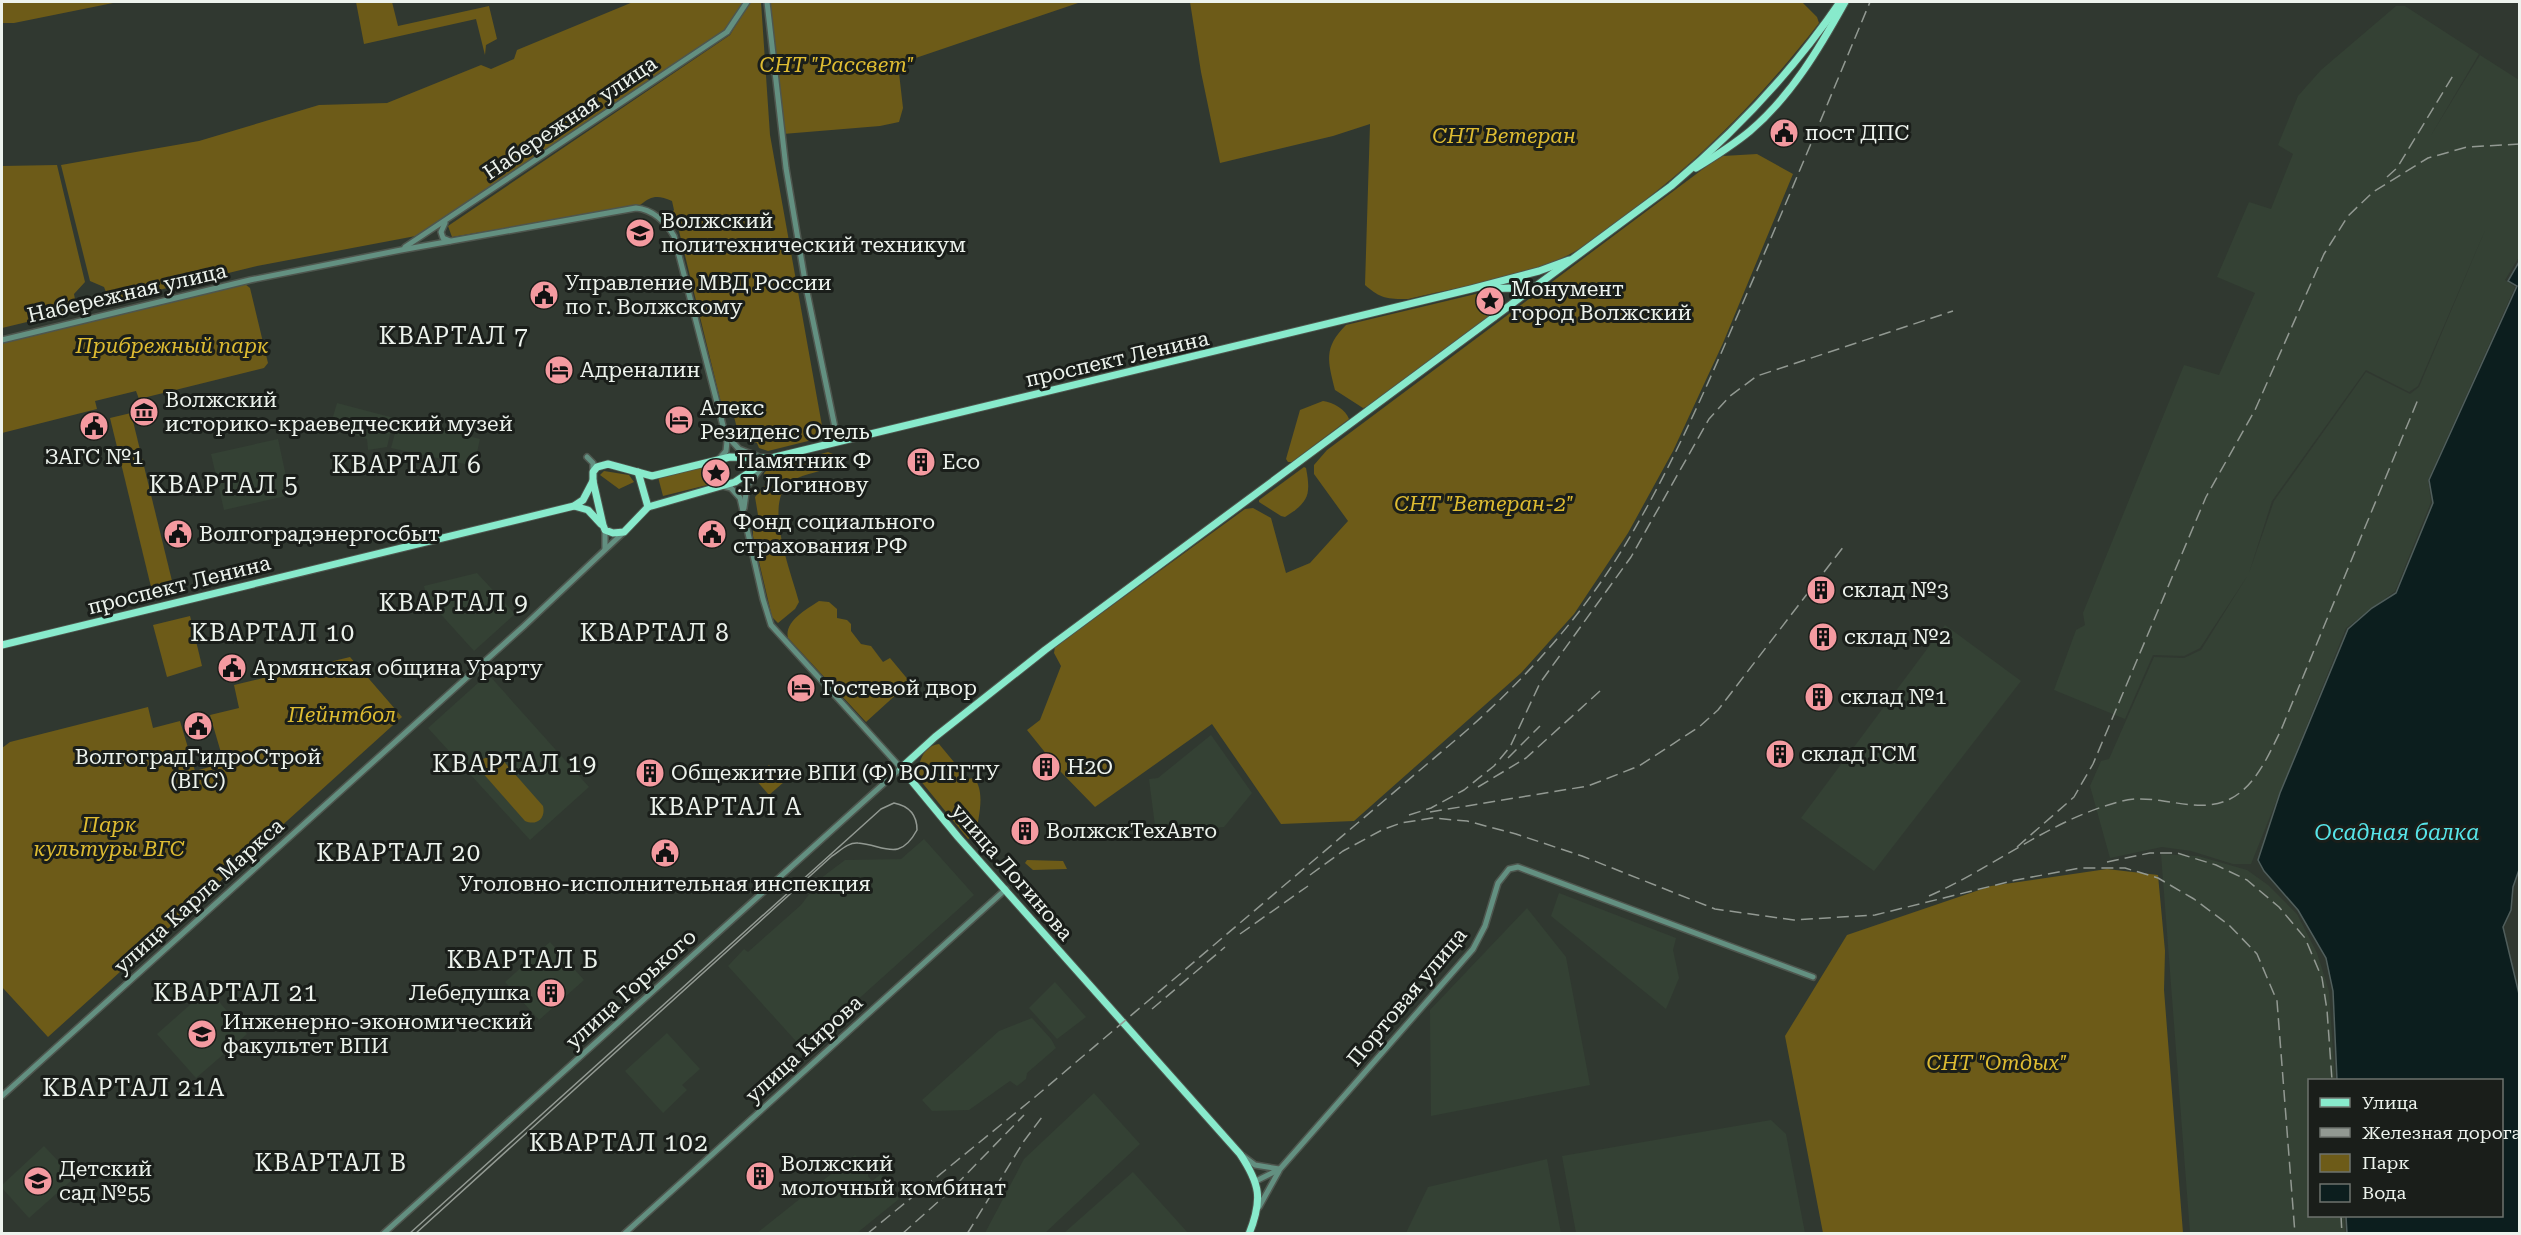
<svg xmlns="http://www.w3.org/2000/svg" width="2521" height="1235" font-family="'Roboto Serif',serif">
<rect width="100%" height="100%" fill="#303830"/>
<g fill="#344134" fill-rule="evenodd">
<path d="M2396,6H2405L2479,54L2430,137L2480,55L2519,80V257L2505,280L2515,287L2428,480L2431,502L2395,591L2346,628L2251,864H2233L2191,851L2162,847L2110,858L2090,786L2101,761L2109,759L2154,657L2184,658L2201,650L2248,575L2200,648L2184,656L2153,655L2125,719L2054,690L2076,630L2085,625L2083,613L2184,365L2219,375L2255,293L2217,277L2249,202L2271,209L2293,154L2278,145L2298,96L2321,70ZM2486,228L2419,387L2410,394L2366,372L2274,501L2249,573L2272,501L2366,370L2409,392L2418,386Z"/>
<path d="M337,403L394,418L387,447L368,450L367,439L330,427Z"/>
<path d="M399,418L436,428V430L443,432L444,430L480,439L474,466L391,448Z"/>
<path d="M278,439L290,495L224,510L211,454Z"/>
<path d="M477,573L515,614L474,651L427,599L424,586Z"/>
<path d="M1945,625L2021,681L1874,871L1801,818Z"/>
<path d="M488,674L589,787L530,840L428,728Z"/>
<path d="M1211,735L1252,793L1224,827L1156,834L1149,779L1158,778Z"/>
<path d="M924,839L974,895L803,1049L728,966L744,949L748,952L801,905L814,888L812,885L845,860L901,859Z"/>
<path d="M2161,854L2198,856L2247,870L2268,885L2297,914L2317,953L2329,991L2335,1080H2310V1216H2344L2345,1233H2190Z"/>
<path d="M1559,893L1676,938L1673,950L1679,978L1666,1009L1551,916Z"/>
<path d="M1527,908L1566,957L1590,1085L1431,1116L1430,1010Z"/>
<path d="M550,942L584,980L539,1020L505,982Z"/>
<path d="M1055,982L1086,1017L1057,1039L1029,1008Z"/>
<path d="M208,989L247,1034L196,1078L157,1034Z"/>
<path d="M1032,1018L1051,1039L1056,1048L1027,1073L1026,1079L1017,1086L1010,1081L969,1110L932,1111L922,1100L999,1031Z"/>
<path d="M667,1033L700,1069L682,1085L687,1090L663,1113L625,1071Z"/>
<path d="M1094,1093L1140,1144L1045,1233H985L1024,1159Z"/>
<path d="M1771,1120L1786,1134L1805,1233H1576L1562,1156Z"/>
<path d="M44,1146L74,1178L29,1218L2,1188V1185Z"/>
<path d="M855,1155L869,1169L868,1176L872,1181L881,1174L899,1199L857,1233H757Z"/>
<path d="M1547,1159L1561,1233H1406L1428,1187Z"/>
<path d="M1133,1172L1188,1233H1064Z"/>
</g>
<g fill="#6d5b18">
<path d="M2,2H118L14,23H2Z"/>
<path d="M356,2H392L398,26L489,6L497,39L486,45L485,55L476,19L364,44Z"/>
<path d="M633,2H743L729,27L421,235L257,266L110,302L104,287L90,281L61,165L199,141L319,105L387,103L481,65L491,69L514,59L517,50Z"/>
<path d="M749,2H761L770,135L824,437L768,451L759,448L757,443L739,436L731,405L722,407L679,231L669,217L674,210L672,201C658,195 652,195 640,205L452,237L448,226L730,35Z"/>
<path d="M769,2H1081L898,64L903,108L899,122L880,126L783,134Z"/>
<path d="M1190,2H1802L1817,17L1819,23C1760,99 1698,163 1619,220C1601,233 1583,249 1562,258C1517,279 1457,287 1408,299C1387,299 1381,299 1365,285L1370,124L1333,136L1220,163L1201,72Z"/>
<path d="M1757,154L1793,174L1723,343L1673,451L1628,533L1574,614L1521,673L1354,821L1281,824L1212,724L1095,807L1060,771L1027,730L1040,720L1061,666L1054,653L1055,647L1245,509L1253,508L1271,518L1286,573L1310,563L1348,521L1314,474V465L1327,450L1715,160L1723,156Z"/>
<path d="M57,165L85,282L74,294L77,310L2,328V166Z"/>
<path d="M245,284L250,288L268,363L264,368L139,399L136,391L95,401L97,409L2,433V343Z"/>
<path d="M1484,292L1491,295L1496,301L1492,314L1369,406L1363,408L1335,390C1328,361 1323,348 1346,325Z"/>
<path d="M1323,401C1333,402 1346,410 1349,419L1292,462H1288L1286,459L1300,410Z"/>
<path d="M131,413L173,585L152,591L110,418Z"/>
<path d="M828,452L838,456L836,465C822,472 805,473 792,481C761,500 792,574 799,602L795,609L778,623L772,617L753,536V530L760,527L755,497L766,484L764,473L768,469Z"/>
<path d="M724,461L727,463L730,476L727,480L663,496L658,477Z"/>
<path d="M1304,467L1306,468C1311,495 1309,502 1285,517L1281,516L1259,502V500Z"/>
<path d="M604,471L629,475L634,482L619,489L600,475Z"/>
<path d="M819,601L829,602L837,609V618L847,620L851,624V631L861,644L871,646L883,662L890,658L910,682L866,722L788,638C784,621 807,609 819,601Z"/>
<path d="M190,616L202,666L167,677L153,625Z"/>
<path d="M350,657L402,717L48,1037L2,987V748L10,742L148,707L153,728L180,721L195,771L224,763L210,715L239,708L234,685Z"/>
<path d="M939,744L968,779L974,778C986,792 978,818 976,835L968,839L920,780C916,766 922,746 939,744Z"/>
<path d="M494,754L499,756L543,806C546,819 536,826 525,821L481,771L483,759Z"/>
<path d="M769,765L784,782L769,795L754,778Z"/>
<path d="M1027,860L1063,861L1067,869L1033,870L1025,863Z"/>
<path d="M2107,869L2158,875L2165,951L2164,990L2183,1233H1823L1785,1036L1847,935L1991,886Z"/>
</g>
<path fill="#0c1e1e" stroke="#505e5c" stroke-width="1.5" d="M2519,262L2520,867L2513,887L2511,910L2503,927L2519,994V1233H2347L2346,1216H2502V1080H2337L2333,991L2326,958L2298,910L2264,871L2258,860L2280,793L2348,629L2372,608L2396,593L2433,503L2429,480L2517,286L2508,281Z"/>
<g fill="none" stroke-linecap="round" stroke-linejoin="round">
<g stroke="#4e564e" stroke-width="8">
<g id="tertiary">
<path d="M767,2L786,168L806,287L838,442"/>
<path d="M445,223L441,232L443,238L450,241"/>
<path d="M405,247L727,32L747,2"/>
<path d="M2,340L250,280L401,250L636,208C652,209 666,222 674,236L727,441L726,451L720,458"/>
<path d="M728,437L739,449L757,456"/>
<path d="M587,457L593,463V471"/>
<path d="M744,508L747,486L763,466"/>
<path d="M605,530V549"/>
<path d="M2,1096L524,626L624,532"/>
<path d="M1243,1156L1255,1165L1279,1169"/>
<path d="M1256,1181L1280,1169L1473,949L1485,926L1498,883L1509,869L1518,867L1813,977"/>
<path d="M1259,1207L1279,1171"/>
<path d="M383,1234L901,768L771,625L763,599L740,498L731,488L723,486"/>
<path d="M624,1234L1006,889"/>
</g>
</g>
<g stroke="#4e564e" stroke-width="9">
<g id="primary">
<path d="M1696,168C1714,157 1733,145 1750,131C1791,96 1819,49 1845,2"/>
<path d="M1515,279L1525,282L1526,285L1520,290"/>
<path d="M1482,289L1512,288L1528,293"/>
<path d="M1488,290L1496,294L1499,302L1494,317"/>
<path d="M771,458L735,482L648,507L624,532L613,533L605,530L603,525L593,481V472L597,467L608,464L652,476L730,457L771,458L1471,289L1539,271L1569,260"/>
<path d="M638,472L648,507"/>
<path d="M574,506L588,510L601,524"/>
<path d="M2,645L574,506L583,500L593,481"/>
<path d="M1249,1234C1263,1199 1260,1184 1240,1154L958,837L901,768L935,737L1045,650L1671,186C1735,132 1793,71 1840,2"/>
</g>
</g>
<use href="#tertiary" stroke="#639081" stroke-width="5"/>
<use href="#primary" stroke="#88eacc" stroke-width="7"/>
<path stroke="#929992" stroke-width="1.5" d="M409,1234L881,809L894,803C909,806 917,814 917,830C899,863 884,845 858,843C848,842 840,851 832,856L415,1234"/>
<g stroke="#929992" stroke-width="1.5" stroke-dasharray="12 6" stroke-linecap="butt">
<path d="M2387,177L2397,168L2454,74"/>
<path d="M1508,758L1540,726"/>
<path d="M1478,787L1526,758L1600,691"/>
<path d="M1430,812L1588,786L1639,766L1699,727L1718,710L1844,546"/>
<path d="M1409,815L1431,808L1464,790L1494,766L1510,747L1540,683L1631,557L1709,419L1730,396L1757,376L1953,311"/>
<path d="M2017,847L2074,797L2093,764L2206,497L2255,410L2324,254L2348,216L2373,192L2428,158L2467,147L2520,144"/>
<path d="M2107,862L2150,853H2177L2216,865L2247,880L2279,907L2305,938L2322,978L2327,1010L2332,1080"/>
<path d="M1310,875L1343,851L1382,830L1401,823L1432,818L1467,821L1516,834L1582,856L1715,909L1794,920L1875,915L2016,880L2080,868H2125L2158,878L2194,899L2229,925L2257,954L2277,1001L2295,1234"/>
<path d="M1929,896C1995,867 2051,819 2122,801C2157,792 2197,816 2230,799C2256,786 2269,754 2281,730L2419,397"/>
<path d="M1240,934L1308,886"/>
<path d="M1152,1009L1225,947"/>
<path d="M2341,1216L2342,1234"/>
<path d="M867,1234L1035,1097L1466,731C1526,678 1580,618 1622,550C1671,470 1708,384 1745,298C1788,200 1829,100 1870,2"/>
<path d="M902,1234L948,1193L1024,1115"/>
<path d="M967,1234L1024,1141L1045,1113"/>
</g>
</g>
<defs>
<g id="civic-disc" transform="scale(1.5)"><circle r="9.5" fill="#f49aa0" stroke="#1a1e1a"/><path d="M-.6-6.5H3V-4.5H.6V-3L4-1V1h2V6H-6V1h2V-1L-.6-3ZM-1.2 2.5V6h2.4V2.5Z" fill="#111"/></g>
<g id="university-disc" transform="scale(1.5)"><circle r="9.5" fill="#f49aa0" stroke="#1a1e1a"/><path d="M0-5L7-2L0 1L-7-2ZM-4 1L0 2.5L4 1V4Q0 6-4 4Z" fill="#111"/></g>
<g id="sight-disc" transform="scale(1.5)"><circle r="9.5" fill="#f49aa0" stroke="#1a1e1a"/><path d="M0-6L1.8-2.2L6-1.7L2.9 1.2L3.7 5.4L0 3.3L-3.7 5.4L-2.9 1.2L-6-1.7L-1.8-2.2Z" fill="#111"/></g>
<g id="hotel-disc" transform="scale(1.5)"><circle r="9.5" fill="#f49aa0" stroke="#1a1e1a"/><path d="M-6-4.5h1.5V1H6V5H4.5V3h-9V5H-6ZM-4 0a1.8 1.8 0 1 1 3.6 0ZM.5 0V-2.5h3Q6-2.5 6 0Z" fill="#111"/></g>
<g id="museum-disc" transform="scale(1.5)"><circle r="9.5" fill="#f49aa0" stroke="#1a1e1a"/><path d="M0-6L6-3V-2H-6V-3ZM-5-1h2V3h-2ZM-1-1h2V3h-2ZM3-1h2V3H3ZM-6 4H6V6H-6Z" fill="#111"/></g>
<g id="building-disc" transform="scale(1.5)"><circle r="9.5" fill="#f49aa0" stroke="#1a1e1a"/><path d="M-4-6H4V6H1V3H-1V6H-4ZM-2.5-4.3h1.7v1.8h-1.7ZM.8-4.3h1.7v1.8H.8ZM-2.5-1h1.7V.8h-1.7ZM.8-1h1.7V.8H.8Z" fill="#111"/></g>
<g id="school-disc" transform="scale(1.5)"><circle r="9.5" fill="#f49aa0" stroke="#1a1e1a"/><path d="M0-5L7-2L0 1L-7-2ZM-4 1L0 2.5L4 1V4Q0 6-4 4Z" fill="#111"/></g>
</defs>
<g fill-rule="evenodd">
<use href="#civic-disc" x="1784" y="133"/>
<use href="#university-disc" x="640" y="233"/>
<use href="#civic-disc" x="544" y="295"/>
<use href="#sight-disc" x="1490" y="301"/>
<use href="#hotel-disc" x="559" y="370"/>
<use href="#museum-disc" x="144" y="412"/>
<use href="#hotel-disc" x="679" y="420"/>
<use href="#civic-disc" x="94" y="426"/>
<use href="#building-disc" x="921" y="462"/>
<use href="#sight-disc" x="716" y="473"/>
<use href="#civic-disc" x="178" y="534"/>
<use href="#civic-disc" x="712" y="534"/>
<use href="#building-disc" x="1821" y="590"/>
<use href="#building-disc" x="1823" y="637"/>
<use href="#civic-disc" x="232" y="668"/>
<use href="#hotel-disc" x="801" y="688"/>
<use href="#building-disc" x="1819" y="697"/>
<use href="#civic-disc" x="198" y="726"/>
<use href="#building-disc" x="1780" y="754"/>
<use href="#building-disc" x="1046" y="767"/>
<use href="#building-disc" x="650" y="773"/>
<use href="#building-disc" x="1025" y="831"/>
<use href="#civic-disc" x="665" y="853"/>
<use href="#building-disc" x="551" y="993"/>
<use href="#university-disc" x="202" y="1034"/>
<use href="#building-disc" x="760" y="1176"/>
<use href="#school-disc" x="38" y="1181"/>
</g>
<g text-anchor="middle" dominant-baseline="central" stroke-width="6" stroke-linejoin="round" paint-order="stroke">
<g font-size="21" font-style="italic" fill="#debc32" stroke="#1a1e1a">
<text x="837" y="65">СНТ "Рассвет"</text>
<text x="1504" y="136">СНТ Ветеран</text>
<text x="172" y="346">Прибрежный парк</text>
<text x="1484" y="504">СНТ "Ветеран-2"</text>
<text x="342" y="715">Пейнтбол</text>
<text x="109" y="825">Парк<tspan x="109" dy="24">культуры ВГС</tspan></text>
<text x="1997" y="1063">СНТ "Отдых"</text>
</g>
<g font-size="21" fill="#edf3ed" stroke="#1a1e1a">
<text transform="translate(570 118) rotate(-34)">Набережная улица</text>
<text transform="translate(127 293) rotate(-13)">Набережная улица</text>
<text transform="translate(1117 359) rotate(-13)">проспект Ленина</text>
<text transform="translate(179 585) rotate(-14)">проспект Ленина</text>
<text transform="translate(1012 872) rotate(49)">улица Логинова</text>
<text transform="translate(199 896) rotate(-42)">улица Карла Маркса</text>
<text transform="translate(631 989) rotate(-42)">улица Горького</text>
<text transform="translate(1407 997) rotate(-50)">Портовая улица</text>
<text transform="translate(804 1049) rotate(-42)">улица Кирова</text>
</g>
<g font-size="21" fill="#edf3ed" stroke="#1a1e1a" text-anchor="start">
<text x="1805" y="133">пост ДПС</text>
<text x="661" y="221">Волжский<tspan x="661" dy="24">политехнический техникум</tspan></text>
<text x="565" y="283">Управление МВД России<tspan x="565" dy="24">по г. Волжскому</tspan></text>
<text x="1511" y="289">Монумент<tspan x="1511" dy="24">город Волжский</tspan></text>
<text x="580" y="370">Адреналин</text>
<text x="165" y="400">Волжский<tspan x="165" dy="24">историко-краеведческий музей</tspan></text>
<text x="700" y="408">Алекс<tspan x="700" dy="24">Резиденс Отель</tspan></text>
<text x="94" y="457" text-anchor="middle">ЗАГС №1</text>
<text x="737" y="461">Памятник Ф<tspan x="737" dy="24">.Г. Логинову</tspan></text>
<text x="942" y="462">Eco</text>
<text x="733" y="522">Фонд социального<tspan x="733" dy="24">страхования РФ</tspan></text>
<text x="199" y="534">Волгоградэнергосбыт</text>
<text x="1842" y="590">склад №3</text>
<text x="1844" y="637">склад №2</text>
<text x="253" y="668">Армянская община Урарту</text>
<text x="822" y="688">Гостевой двор</text>
<text x="1840" y="697">склад №1</text>
<text x="1801" y="754">склад ГСМ</text>
<text x="198" y="757" text-anchor="middle">ВолгоградГидроСтрой<tspan x="198" dy="24">(ВГС)</tspan></text>
<text x="1067" y="767">H2O</text>
<text x="671" y="773">Общежитие ВПИ (Ф) ВОЛГГТУ</text>
<text x="1046" y="831">ВолжскТехАвто</text>
<text x="665" y="884" text-anchor="middle">Уголовно-исполнительная инспекция</text>
<text x="530" y="993" text-anchor="end">Лебедушка</text>
<text x="223" y="1022">Инженерно-экономический<tspan x="223" dy="24">факультет ВПИ</tspan></text>
<text x="781" y="1164">Волжский<tspan x="781" dy="24">молочный комбинат</tspan></text>
<text x="59" y="1169">Детский<tspan x="59" dy="24">сад №55</tspan></text>
</g>
<g font-size="22" font-style="italic" fill="#57e5e9" stroke="#1a1e1a">
<text x="2397" y="832">Осадная балка</text>
</g>
<g font-size="24" letter-spacing="1.5" fill="#edf3ed" stroke="#1a1e1a">
<text x="454" y="336">КВАРТАЛ 7</text>
<text x="407" y="465">КВАРТАЛ 6</text>
<text x="224" y="485">КВАРТАЛ 5</text>
<text x="454" y="603">КВАРТАЛ 9</text>
<text x="273" y="633">КВАРТАЛ 10</text>
<text x="655" y="633">КВАРТАЛ 8</text>
<text x="515" y="764">КВАРТАЛ 19</text>
<text x="726" y="807">КВАРТАЛ А</text>
<text x="399" y="853">КВАРТАЛ 20</text>
<text x="523" y="960">КВАРТАЛ Б</text>
<text x="236" y="993">КВАРТАЛ 21</text>
<text x="134" y="1088">КВАРТАЛ 21А</text>
<text x="619" y="1143">КВАРТАЛ 102</text>
<text x="331" y="1163">КВАРТАЛ В</text>
</g>
</g>
<rect width="2521" height="1235" fill="none" stroke="#edf3ed" stroke-width="6"/>
<rect x="2308" y="1079" width="195" height="138" fill="#1a1e1a" stroke="#6e736e" stroke-width="1.5"/>
<rect x="2320" y="1098" width="30" height="9" fill="#88eacc" stroke="#6e736e" stroke-width="1.5"/>
<text x="2362" y="1109" font-size="18" fill="#edf3ed">Улица</text>
<rect x="2320" y="1128" width="30" height="9" fill="#929992" stroke="#6e736e" stroke-width="1.5"/>
<text x="2362" y="1139" font-size="18" fill="#edf3ed">Железная дорога</text>
<rect x="2320" y="1154" width="30" height="18" fill="#6d5b18" stroke="#6e736e" stroke-width="1.5"/>
<text x="2362" y="1169" font-size="18" fill="#edf3ed">Парк</text>
<rect x="2320" y="1184" width="30" height="18" fill="#0c1e1e" stroke="#6e736e" stroke-width="1.5"/>
<text x="2362" y="1199" font-size="18" fill="#edf3ed">Вода</text>
</svg>
